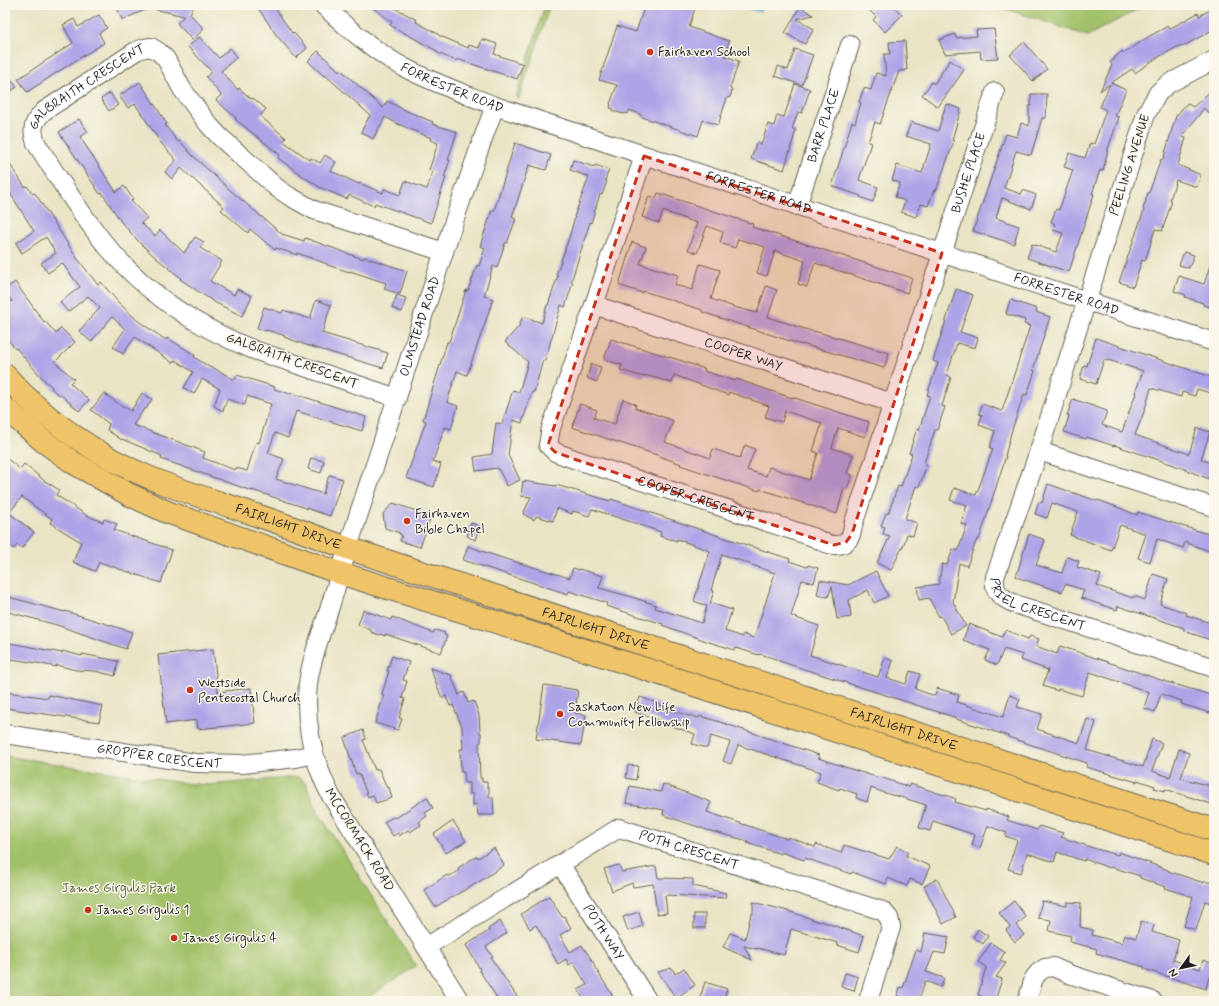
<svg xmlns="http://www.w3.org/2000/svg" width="1219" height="1006" font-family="Mynerve,sans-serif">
<rect width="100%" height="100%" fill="#fbf7ec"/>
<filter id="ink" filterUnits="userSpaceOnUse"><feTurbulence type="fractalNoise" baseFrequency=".025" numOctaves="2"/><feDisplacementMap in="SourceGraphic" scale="8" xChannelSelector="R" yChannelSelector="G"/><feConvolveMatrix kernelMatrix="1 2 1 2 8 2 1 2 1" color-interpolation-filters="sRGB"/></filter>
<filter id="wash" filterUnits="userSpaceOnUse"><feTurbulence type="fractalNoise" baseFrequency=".012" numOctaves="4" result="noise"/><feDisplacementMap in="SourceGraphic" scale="16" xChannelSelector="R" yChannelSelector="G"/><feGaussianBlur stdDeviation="0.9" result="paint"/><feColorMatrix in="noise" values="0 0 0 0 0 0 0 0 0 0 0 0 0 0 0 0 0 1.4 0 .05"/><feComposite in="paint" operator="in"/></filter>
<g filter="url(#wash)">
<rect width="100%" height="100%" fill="#e9e4c4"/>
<g fill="#a1c169" stroke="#5e6e42">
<path d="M545,5H550L519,99L516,97Z"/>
<path d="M995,5H1146L1087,36Z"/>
<path d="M5,756L182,783L208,785L298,777L306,783L318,812L416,966L363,1001H5Z"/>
</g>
<path fill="#6cb8e6" stroke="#446a81" d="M742,5H762L760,12L742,7Z"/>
<g id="blocks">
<g fill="#ada3e7" fill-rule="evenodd">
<path d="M116,5H194L190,14L204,29L192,40L177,23L184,16L154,9V6L122,20Z"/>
<path d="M256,5H273L292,33L293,32L307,48L296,58L277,36Z"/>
<path d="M369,5H389L417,20L416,22L438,34V35L468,48L469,45L479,48L482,39L497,44L494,54L523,64L517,79L457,59L456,61L436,52L437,51L390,25L392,22Z"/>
<path d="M645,5H696L689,27L729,41L725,56L739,61L730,88L732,91L730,97L727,98L718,125L703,120L698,136L642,117L640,114L629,110L628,114L625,113L624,114L613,111L614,109L610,108L611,105L610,104L617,85L599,80L617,26L636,32Z"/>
<path d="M874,5H892L902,15L885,32L873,20L876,17L869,10Z"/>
<path d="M800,7L813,15L797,19L814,29L805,44L785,33Z"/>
<path d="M1214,8V29L1182,47L1181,45L1155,59L1135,73L1132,69L1111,83L1126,90L1115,116L1119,117L1108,149L1103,171L1100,170L1092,194H1094L1069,272L1027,258L1032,244L1056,252L1063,233L1053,230L1055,224L1051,222L1056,209L1059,210L1073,170L1064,167L1069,153L1085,158L1090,143L1094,144L1106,110L1100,107L1110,84L1100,91L1112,65L1110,62L1115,59L1114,58L1122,51L1124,53L1148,37L1168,26L1169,29L1198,13L1199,16Z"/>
<path d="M99,15L107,28L99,33L104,43L70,64L27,92L18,79L73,43L63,25L74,19L78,27Z"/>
<path d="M994,29L998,58L981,59L980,51L945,54L939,40L955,34L956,38L977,36L976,30Z"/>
<path d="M199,37L219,58L230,48L237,57L221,71L238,90L239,88L251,99L253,98L266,109L260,116L286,138L283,141L310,160L311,158L320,163L325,155L336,162L331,171L359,184V183L383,193L384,189L400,195L405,181L427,189L433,171L429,170L438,143L430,140L431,138L398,124L385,117L373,139L361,132L370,115L325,75L324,76L308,61L318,51L339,71L340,69L383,108L387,101L409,112L433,122L432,124L457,132L448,160H450L444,177H446L431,223L375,203L374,206L349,195L347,199L321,188L301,175L278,158L280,155L235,119L236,118L216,100L221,95L206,77L212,72L188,47Z"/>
<path d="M905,41L907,70L899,71L880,124L875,122L868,142L871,143L859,180L878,187L873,202L860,197L861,196L832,186L852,122L855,123L861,103L859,102L864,88L871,90L876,73L886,76L884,54H890L889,42Z"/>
<path d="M1024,42L1047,69L1033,81L1010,55Z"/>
<path d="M795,49L813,55L802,85L775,76L778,66L788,70Z"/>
<path d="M950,60L964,70L938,107L922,95L932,82L934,84Z"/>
<path d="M5,71L17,87L5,95Z"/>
<path d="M140,82L167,124L165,125L178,142L180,141L191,154L230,190L282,234L304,241L305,238L363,259L364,257L407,271L400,294L384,289L386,283L350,271V272L327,265V264L297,253V255L276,248L275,250L250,229L248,233L221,210L224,207L181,168L172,179L165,172L176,160L161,143L135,104L128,108L119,96Z"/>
<path d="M795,84L810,89L802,113L798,112L792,129L796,130L784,170L751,159L756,143L761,145L768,124L774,126L777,115L784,117Z"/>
<path d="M1212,90L1213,91L1214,90V108L1208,113L1204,108L1182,137L1186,138L1178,165L1201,175L1197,187L1176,180L1170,200L1172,201L1162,231L1155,229L1145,261L1142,260L1133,287L1119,282L1144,210L1143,209L1148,193H1149L1161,159L1163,160L1176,116L1187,103L1193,107Z"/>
<path d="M110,93L118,105L109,111L101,99Z"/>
<path d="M1031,94H1047L1046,118H1042L1031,155L1016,151L1004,188L1021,194L1023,190L1036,195L1031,209L1002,198L996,218L1019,226L1014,244L973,231L1006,134L1017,137L1021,123L1029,126V106H1031Z"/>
<path d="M946,104L961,109L952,140L954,141L936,191L934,190L928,206L921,204L916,217L901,212L905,201L895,197L900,183L892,180L897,165L922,173L931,144L906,136L911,122L938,131Z"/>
<path d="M79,119L88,132L80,137L116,192L124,186L133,199L131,201L147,218L141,223L155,236L160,230L184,253L195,237L204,242L200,248L222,261L210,281L234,295L237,289L252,296L242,316L214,302L180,279L181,278L155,257L138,241L122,223L102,193L100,194L59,132Z"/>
<path d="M515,143L551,155L546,170L529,165L512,217L516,219L507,243H505L497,268L493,266L484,296L493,299L485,323L467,375L457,371L447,402L458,406L451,429L445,427L433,461L441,464L434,487L406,478L426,421L423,420L447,342H449L466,290L468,291L477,265L479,266L485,248L480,246L492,210L494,211Z"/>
<path d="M5,157L25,187L27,186L33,194L35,193L77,258L98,285L101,282L118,302L138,321L166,340L167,338L195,355L194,357L211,368L212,367L235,380L237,375L275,387L274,389L291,394L292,393L366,417L362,431L296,411L288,438L275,433L268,453L284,459L276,479L323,494L329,475L343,479L330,516L252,490V491L161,459L162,456L122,439V440L107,430L109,424L91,410L104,393L124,408L125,407L131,411L142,393L152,399L146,409H144L133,425L205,452L203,458L235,470L236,468L247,471L256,442L259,443L271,404L247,396L245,405L227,399L223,411L214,406L220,389L202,379L194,394L184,388L193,372L175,360L173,363L135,337L123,354L113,347L125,329L112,317L91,342L79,331L100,308L88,296L68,312L60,302L80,287L62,263L48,273L41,263L56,253L46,237L22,253L16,243L34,231L5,185Z"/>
<path d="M573,160L594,167L595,165L609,170L605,180L607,181L602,195L600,194L591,223L590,222L571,282H573L565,307L561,305L545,361L543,360L534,392H532L522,423L513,420L508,455L520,480L507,486L498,468L476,471L474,457L492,454L496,423L502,424L513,390L519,392L528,362L505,342L519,326L523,316L542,323L547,305H548L558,275H556L568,241L575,217H574L589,177L570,170Z"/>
<path d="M658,193L753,224L752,227L912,278L907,293L815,263L807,287L798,284L805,261L775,251L767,276L757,273L765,247L738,239L735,248L720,243L723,232L707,226L697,253L688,250L697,223L663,211L659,223L642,217L649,196L656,198Z"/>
<path d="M632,242L646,247L640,264L678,275L675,285L692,290L700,264L720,270L711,299L734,307L757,313L766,286L777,290L768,317L814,332V331L889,353L884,368L802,344V345L702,312V310L665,298L643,291L642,293L619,285Z"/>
<path d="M1184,252L1194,255L1189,268L1179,265Z"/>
<path d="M1212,260L1214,261V308L1203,305V303L1185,297L1186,295L1174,291L1179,276L1204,284Z"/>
<path d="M15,282L44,322L45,321L56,334L61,328L75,342L55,362L74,379L70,383L89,400L79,411L60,394L59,395L51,388L52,387L44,380L16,348L15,349L5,335V306L12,301L5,292V289Z"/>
<path d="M956,289L973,295L960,332L978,338L975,348L957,343L947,375L951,377L942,406L945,407L937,430H935L924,463L927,464L919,487L916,486L905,519L917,523L913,536L907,534L904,544L891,570L877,563L890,536L883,534L885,527L881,526L886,513L888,514L898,486L901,487L912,454L909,453L917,429L919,430L930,396L927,395L938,363L933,361Z"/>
<path d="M397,295L406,298L402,312L392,308Z"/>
<path d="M316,300L331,305L322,333L388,353L383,368L306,345L284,337L285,336L267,330L266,331L257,328L264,307L282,313L283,310L310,319Z"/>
<path d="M1010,300L1037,309L1036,312L1050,317L1033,370L1035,371L1027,395L1024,394L1011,433L1005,456H1006L979,540L977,539L967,566L959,563L953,602L966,626L951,634L941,616L939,617L929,598L919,600L917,587L939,584L942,564L947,565L953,549L958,551L967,525L961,524L967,505L950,500L954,488L976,495L993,449L990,448L995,431L979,425L982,415L979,414L982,404L1002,411L1030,326L1024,324L1025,320L1006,314Z"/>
<path d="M1096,338L1214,378V394L1197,389L1195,396L1182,392L1181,397L1151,388L1145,409L1135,435L1189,454L1197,428L1210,432L1201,459L1214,464V481L1174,465L1114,445V446L1087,437L1086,439L1064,432L1069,416L1067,415L1073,399L1107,411L1102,425L1122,432L1136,393H1135L1143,371L1108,360L1107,361L1104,360L1096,384L1080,379L1084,365L1087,366Z"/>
<path d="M611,339L679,360L705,369L704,371L735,381L736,379L792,398V397L869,422L865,437L838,428L832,448L853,455L847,473L852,475L847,489L844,488L837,514L760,489L759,491L737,484L680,465L681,464L654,454L572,427L580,404L597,410L594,418L615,424L623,399L636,404L635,408L661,416L673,421L665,442L710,458L713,449L740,458L745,445L755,449L747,470L766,476L769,467L809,480L818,453L813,451L822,423L785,411L782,422L765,417L769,406L729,392L728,395L674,375L672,383L645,375L644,377L620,370L622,365L604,359Z"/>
<path d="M591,364L601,367L597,382L587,378Z"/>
<path d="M5,457L20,469L24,464L46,482H47L59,490L56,495L86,515L103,522L104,519L117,524L114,530L172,550L161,583L99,562L95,571L73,562L81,542L50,523L52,519L22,497L9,513L34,532L22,548L17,545L14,549L5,542Z"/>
<path d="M311,458L324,461L321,473L308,469Z"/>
<path d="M523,481L556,486V485L610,501L611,499L719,536L790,559L789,561L807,567L808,565L818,568L814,583L802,580L791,616L819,626L810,655L878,677L885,658L893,661L887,678L906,684L910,671L920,674L915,689L935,696L937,688L959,695L957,702L1003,717L1010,695L1020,699L1017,707L1042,714L1037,729L1079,743L1087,719L1096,722L1087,750L1143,767L1152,739L1162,743L1152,771L1170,777L1179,749L1189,753L1181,778L1214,787V805L1165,789V791L1154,788L1155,786L1137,780V782L1086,767L1087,763L1008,737V736L956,719L957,718L779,661V660L760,654L759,655L736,648L735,650L709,642L662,625L663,624L606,606L607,603L569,591L568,594L463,560L468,546L496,556L570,578L573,568L579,570V569L603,576L599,588L632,597L656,605L655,608L702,623L707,606L694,601L710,551L677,539V541L660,536L661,532L592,509L589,516L573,511L572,514L557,508L553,521L536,516L534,520L523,514L531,497L521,496ZM722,554L775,573L754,638L743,634V637L725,631L732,610L710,603L714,591L711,590Z"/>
<path d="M1048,484L1097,501L1098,500L1117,507L1137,515L1138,512L1214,536V553L1185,542L1183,548L1157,539L1150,562L1138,558L1146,534L1120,525L1111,550L1070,535L1078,512L1052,503L1047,518L1035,514L1039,502L1042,503Z"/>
<path d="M393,503L431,516L420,547L400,541L402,535L399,534L400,533L385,528L383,514Z"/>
<path d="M471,523L480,526L475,540L467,536Z"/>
<path d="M1029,534L1045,540L1036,565L1062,573L1067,557L1079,561L1077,567L1101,575L1097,586L1133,598L1134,596L1145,600L1153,574L1168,579L1160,604L1187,613L1186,615L1214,624V641L1184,631V628L1118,606L1117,610L1081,598L1084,590L1065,584L1062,592L1016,577Z"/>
<path d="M876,571L888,596L874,603L868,590L849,600L851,617L837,619L832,586L828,597L817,595L820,580L848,585Z"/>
<path d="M5,596L65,612V611L132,632L126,649L57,625L5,611Z"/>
<path d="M363,610L391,620L392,617L433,633L435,630L445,633L444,635L447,636L441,653L385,634V636L380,634L379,635L371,632V630L358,625Z"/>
<path d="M969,624L1002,637L1005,630L1028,639L1030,636L1039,639L1036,646L1057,654L1060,646L1167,682L1214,696V714L1181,704L1182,701L1161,694L1155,712L1144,708L1149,692L1090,672L1082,696L1058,689V691L1043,686L1048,670L1021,660L1023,655L1004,649L997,665L985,660L990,650L963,640Z"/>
<path d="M5,642L62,653V651L82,656V654L118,661L115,676L95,671L76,670L56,665V667L37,663L5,658Z"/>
<path d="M213,649L218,692L251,688L255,723L198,729L197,720L166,724L158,655Z"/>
<path d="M392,656L409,662L403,680L407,681L402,698L405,699L399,718L402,719L398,730L375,723L384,695L382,694L389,671H387Z"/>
<path d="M430,668L451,675L459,695L464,692L468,703L474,701L479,715L480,733H481V742L479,743L480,778H482V782H487V787H489V797H493L494,815H478L477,804L473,805V794H470V783H465L464,772H461L460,749H463L462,727L453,705L450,706L446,696L442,698Z"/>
<path d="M544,685L578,690L575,713L586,715L581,745L536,739Z"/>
<path d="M7,692L48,698L49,695L103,706L99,722L5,708Z"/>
<path d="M640,697L662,705V707L689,716V715L699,718L700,716L717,721L819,755L818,758L851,769L879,778L880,777L909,787L910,784L944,795V794L956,799L955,802L986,811V809L1009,817L1007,820L1037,830L1039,826L1063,833L1061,837L1093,848L1118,855L1119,852L1168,870V871L1204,883L1205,881L1214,884V904L1205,901L1196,930L1184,926L1193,897L1165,888L1166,887L1140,878V876L1111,867L1110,868L1084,859V861L1057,852L1054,862L1027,853L1021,873L1008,869L1017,840L1005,836L1007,833L988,826L980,848L972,845L975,835L933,821L930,831L919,828L926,805L894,795V796L871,788L867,802L856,798L857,794L840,788L839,790L817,782L821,772L738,745L731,764L723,761L730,742L711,736L707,748L692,744L695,734L660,722L661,721L635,712Z"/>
<path d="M363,730L366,739L363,740L375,770L379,769L387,788L389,787L392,798L376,803L373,795L368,797L359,773L356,774L344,738Z"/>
<path d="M628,765L638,766L636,780L626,778Z"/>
<path d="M663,784L711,802L707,812L787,839L788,837L815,847L816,844L841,853L844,845L889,859L897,846L908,852L906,856L930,866L922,884L910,879L907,886L888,878L886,884L852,872L851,874L805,858L804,860L781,852V854L747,843L748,841L707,830L663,815L664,810L626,803L630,786L661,792Z"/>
<path d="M427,797L433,808L425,813L427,816L419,822L421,825L410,832L408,830L399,836L398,833L393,836L384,822L393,817L396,818Z"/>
<path d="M453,821L466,841L446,853L434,834Z"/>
<path d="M494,848L504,865L482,880L435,907L424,890L447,875L449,876L459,871L458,868L477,856L478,858Z"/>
<path d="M619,865L622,872L656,866L658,878L693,879V886L726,893L725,898L665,895L667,913L657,914L653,884L633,887L632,883L612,891L604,869Z"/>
<path d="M937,879L956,917L943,924L924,886Z"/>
<path d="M549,896L562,917L564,916L571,928L560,935L570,952L582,945L595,965L594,966L616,1001H585L578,990L587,985L573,962L569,965L566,959L558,964L536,925L530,929L521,914Z"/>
<path d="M1014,901L1026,917L1016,925L1024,935L1015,942L1006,930L1010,927L999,913Z"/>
<path d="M1042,901L1067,906V902L1081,903L1080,927L1093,930L1092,935L1122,943L1125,935L1136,938L1141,921L1154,925L1152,932L1179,940L1173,960L1200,969L1203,960L1214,964V979L1209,977L1206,989L1144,969L1145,967L1096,953L1097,949L1070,942L1071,936L1049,931L1051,920L1038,918Z"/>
<path d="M753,902L788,911L820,922L821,921L864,936L859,952L837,945L838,943L791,929L784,955L757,948V949L744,946L752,960L723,947L730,933L745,939L751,914H753Z"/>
<path d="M639,912L643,926L628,931L623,917Z"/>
<rect x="694" y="914" width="11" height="14"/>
<path d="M500,921L507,933L486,947L493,957L491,958L520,1001H499L479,970L480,969L466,945L489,931L488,929Z"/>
<path d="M978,929L988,936L983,944L973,937Z"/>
<path d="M925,933L949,937L945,954L934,952L926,972L944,978L941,987L925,981L919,1001H896L900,987L903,988L916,950L921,952Z"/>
<path d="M991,943L1005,952L1000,960L1006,963L996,977L1002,979L995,1001L978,995L986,967L978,962Z"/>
<path d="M672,968L675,974L684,968L695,985L676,998L658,972Z"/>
<path d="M845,973L858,977L854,991L841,987Z"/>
<path d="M705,982L727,989L723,1001H710L700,998Z"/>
</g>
</g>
</g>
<g filter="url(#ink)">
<use href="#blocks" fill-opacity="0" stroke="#646257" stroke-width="1"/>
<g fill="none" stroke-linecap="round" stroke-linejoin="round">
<g stroke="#646257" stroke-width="20">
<g id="minor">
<path id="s1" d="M323,5C348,29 374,51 405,68C434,83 465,94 495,106L1087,301L1214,342"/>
<path d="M1214,60L1168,84L1158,93L1146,114L1039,451L1214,507"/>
<path id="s2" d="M644,156L594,305L551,428L548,445L555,452L574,459L813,537C819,540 827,545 834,545C848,546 852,536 853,525L995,92"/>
<path id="s3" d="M797,206L850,45"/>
<path id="s4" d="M594,305L892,403"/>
<path id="s5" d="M397,398L254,350C197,327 144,292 105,244C79,212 58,177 36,143C31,128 33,122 44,111L136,51L144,48L151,47L159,52L166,59L182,89L209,125L219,136L277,188L289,196L314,210L444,252"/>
<path id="s6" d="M1039,451L995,577C993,593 1002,598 1015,604L1214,668"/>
<path id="s7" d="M5,734L195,763L242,764L296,758L314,754"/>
<path id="s8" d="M560,864L648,1001"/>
<path id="s9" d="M426,947L619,828L883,911L889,918L891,927L868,1001"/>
<path id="s10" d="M460,1001L331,796C313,761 304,723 308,684C311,659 321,634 329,610C343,563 358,515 374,468C414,347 450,225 495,106"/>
<path d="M1027,1001L1034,978L1039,972L1045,968L1053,967L1069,974L1153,1001"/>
</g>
</g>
<g stroke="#646257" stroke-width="24">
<g id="major">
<path id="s11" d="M5,375C43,419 99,457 153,479C186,493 222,503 256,515C287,525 317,537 347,548L1214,830"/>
<path d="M5,408L43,441L74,463L128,494L167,512L340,573L639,667L1214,854"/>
</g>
</g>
<use href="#minor" stroke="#fff" stroke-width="18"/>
<use href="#major" stroke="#efc469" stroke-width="22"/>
</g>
</g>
<path fill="#c8321e" fill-opacity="0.2" stroke="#c8321e" stroke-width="3" stroke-dasharray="8 5" stroke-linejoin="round" d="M644,156L942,253L852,534L846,542L834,545L574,459L555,452L548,445Z"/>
<g fill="#c8321e" stroke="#fbf7ec" stroke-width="1.5">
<circle cx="650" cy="52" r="4"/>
<circle cx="407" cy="521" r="4"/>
<circle cx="190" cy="690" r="4"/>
<circle cx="560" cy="714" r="4"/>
<circle cx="88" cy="910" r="4"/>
<circle cx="174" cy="938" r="4"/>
</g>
<g text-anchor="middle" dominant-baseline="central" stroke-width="3" stroke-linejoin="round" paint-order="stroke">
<g font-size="13" fill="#1c1c1c" stroke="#fbf7ec" text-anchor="start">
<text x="658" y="52">Fairhaven School</text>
<text x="415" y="514">Fairhaven<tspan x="415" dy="15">Bible Chapel</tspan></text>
<text x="198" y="683">Westside<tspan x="198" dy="15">Pentecostal Church</tspan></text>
<text x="568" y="707">Saskatoon New Life<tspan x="568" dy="15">Community Fellowship</tspan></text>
<text x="96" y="910">James Girgulis 1</text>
<text x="182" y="938">James Girgulis 4</text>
</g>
<g font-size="13" fill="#1c1c1c" stroke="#fbf7ec">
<text stroke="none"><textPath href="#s1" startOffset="155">FORRESTER ROAD</textPath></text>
<text stroke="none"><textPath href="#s5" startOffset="542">GALBRAITH CRESCENT</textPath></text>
<text stroke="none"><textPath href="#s3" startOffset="85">BARR PLACE</textPath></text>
<text transform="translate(1130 165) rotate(-72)">PEELING AVENUE</text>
<text stroke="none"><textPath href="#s2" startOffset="1011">BUSHE PLACE</textPath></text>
<text stroke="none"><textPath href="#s1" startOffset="479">FORRESTER ROAD</textPath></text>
<text stroke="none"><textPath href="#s1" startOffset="803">FORRESTER ROAD</textPath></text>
<text stroke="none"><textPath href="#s10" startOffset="733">OLMSTEAD ROAD</textPath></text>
<text stroke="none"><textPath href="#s4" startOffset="157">COOPER WAY</textPath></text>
<text transform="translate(292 361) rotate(20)">GALBRAITH CRESCENT</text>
<text stroke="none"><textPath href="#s2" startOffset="463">COOPER CRESCENT</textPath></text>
<text stroke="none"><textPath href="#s11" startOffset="326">FAIRLIGHT DRIVE</textPath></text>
<text stroke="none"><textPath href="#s6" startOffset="189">PRIEL CRESCENT</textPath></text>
<text stroke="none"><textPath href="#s11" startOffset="650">FAIRLIGHT DRIVE</textPath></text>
<text stroke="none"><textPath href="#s11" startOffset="974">FAIRLIGHT DRIVE</textPath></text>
<text stroke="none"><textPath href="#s7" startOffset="156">GROPPER CRESCENT</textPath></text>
<text transform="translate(359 840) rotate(58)">MCCORMACK ROAD</text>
<text stroke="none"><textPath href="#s9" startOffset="300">POTH CRESCENT</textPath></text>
<text stroke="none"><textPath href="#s8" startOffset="81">POTH WAY</textPath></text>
</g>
<g font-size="13" fill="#515e3b" stroke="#fbf7ec">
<text x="119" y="888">James Girgulis Park</text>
</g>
</g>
<rect width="1219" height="1006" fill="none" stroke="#fbf7ec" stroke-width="20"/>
<g transform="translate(1181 968) rotate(237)" stroke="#fbf7ec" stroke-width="3" paint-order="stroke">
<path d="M0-3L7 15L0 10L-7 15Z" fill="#1c1c1c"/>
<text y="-6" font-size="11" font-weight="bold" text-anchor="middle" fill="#1c1c1c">N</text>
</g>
</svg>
